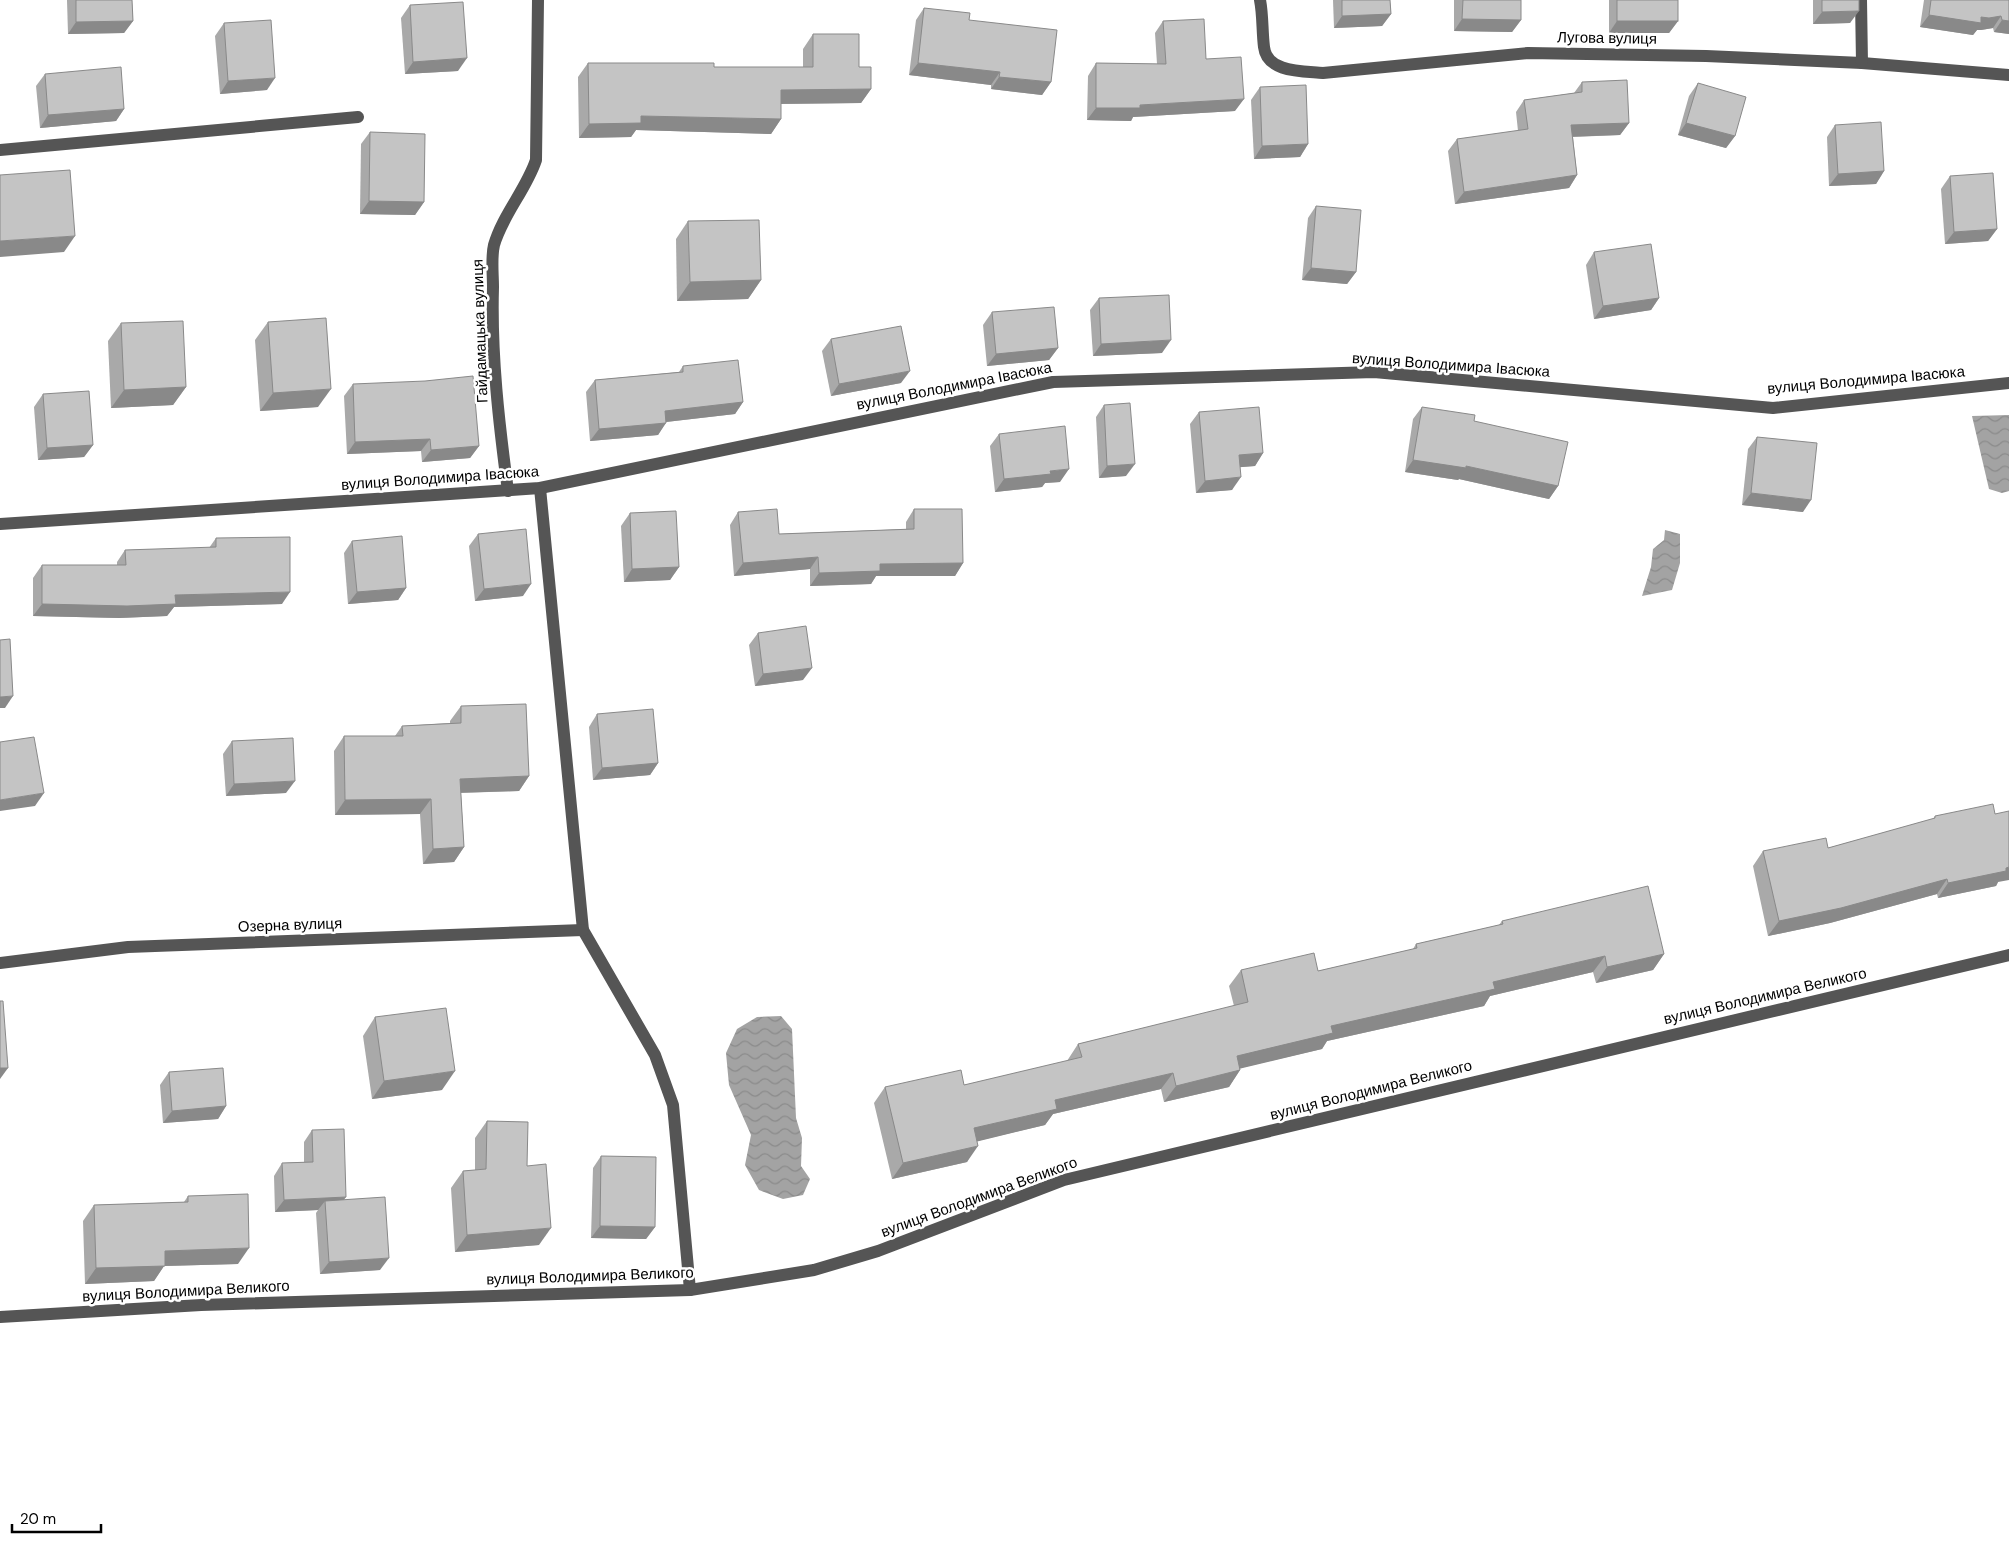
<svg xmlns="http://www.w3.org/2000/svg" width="2009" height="1544" font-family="'DM Sans',sans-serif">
<defs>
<pattern id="water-waves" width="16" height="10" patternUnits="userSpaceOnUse" patternTransform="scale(1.25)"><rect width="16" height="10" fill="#a3a3a3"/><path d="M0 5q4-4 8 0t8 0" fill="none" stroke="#8b8b8b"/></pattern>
</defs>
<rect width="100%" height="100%" fill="#fff"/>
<g fill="url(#water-waves)">
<path d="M2009,415V491L2002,493L1989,489L1972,416Z"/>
<path d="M1665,530L1680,534V563L1672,590L1642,596L1651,567L1653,549L1664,540Z"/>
<path d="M781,1016L792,1029L796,1118L802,1138L801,1166L810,1179L803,1195L783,1199L759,1190L745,1165L751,1135L729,1085L726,1053L737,1029L757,1017Z"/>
</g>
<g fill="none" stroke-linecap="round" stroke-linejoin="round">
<g stroke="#555" stroke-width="12">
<path d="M1260,0C1263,15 1262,31 1264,47C1267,73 1303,71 1323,73L1528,53L1706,56L1862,63L2009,75"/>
<path d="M1861,0L1862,63"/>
<path d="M0,150L358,117"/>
<path d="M540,488L583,930L655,1055L673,1105L690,1290"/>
<path d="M508,491C499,424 491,355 493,287C493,274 491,257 494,245C503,214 526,190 536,160L538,0"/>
<path d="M0,524L540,488L1053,382L1374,372L1773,408L2009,383"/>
<path d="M0,963L128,947L583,930"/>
<path d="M0,1317L201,1305L690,1290L814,1270L878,1251L1064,1180L2009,955"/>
</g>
</g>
<g fill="#a9a9a9">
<path d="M67,0H132L133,21L124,33L68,34Z"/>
<path d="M1333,0H1390L1391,14L1382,26L1334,28Z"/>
<path d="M1454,0H1521V20L1512,32L1454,31Z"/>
<path d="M1609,0H1678V21L1669,33H1609Z"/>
<path d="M1813,0H1859L1850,23L1813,24Z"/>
<path d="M1924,0H2009V34L1994,32L1993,28L1981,30H1977L1973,35L1920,27Z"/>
<path d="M410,5L458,71L405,74L401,18Z"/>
<path d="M924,8L969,20L1051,82L1042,95L991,89V85L909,75L916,20Z"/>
<path d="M1163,21L1206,59L1235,111L1133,117L1131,121L1087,120L1088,76L1096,63L1157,64L1155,33Z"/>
<path d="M224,23L267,90L220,94L215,36Z"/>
<path d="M813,34L859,67L871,89L861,103L781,104V119L771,134L636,130L631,137L579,138L578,77L588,63L714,67H803V49Z"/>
<path d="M45,74L124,109L116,121L40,128L36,86Z"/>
<path d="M1582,82L1629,123L1620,135L1573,137L1577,175L1569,188L1455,204L1448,151L1457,139L1518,131L1516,112L1524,100L1574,93Z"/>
<path d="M1698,83L1735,136L1726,148L1678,135L1689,96Z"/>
<path d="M1260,87L1308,144L1300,157L1254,159L1251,100Z"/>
<path d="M1835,125L1884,171L1876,184L1829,186L1827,137Z"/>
<path d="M370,132L424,202L415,215L360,214L361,144Z"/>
<path d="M1950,176L1997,229L1988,241L1945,244L1941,189Z"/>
<path d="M1316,206L1356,272L1347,284L1302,280L1308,218Z"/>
<path d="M688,221L761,280L748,299L677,301L676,239Z"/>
<path d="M1594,252L1659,298L1651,310L1594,319L1586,265Z"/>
<path d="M1099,298L1162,353L1093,356L1090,310Z"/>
<path d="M992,312L1058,348L1049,360L987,366L983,325Z"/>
<path d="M268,322L318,407L260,411L255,340Z"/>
<path d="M121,323L186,387L173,405L111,408L108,341Z"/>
<path d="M831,339L901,383L831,396L822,351Z"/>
<path d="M683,366L743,402L735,414L666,422L658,435L590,441L586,392L595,380L679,372Z"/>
<path d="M353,384L479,446L470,458L422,462L421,451L347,454L344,396Z"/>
<path d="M43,394L93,445L84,457L38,460L34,407Z"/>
<path d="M1104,405L1126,476L1099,478L1096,417Z"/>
<path d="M1422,407L1474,421L1558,486L1549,499L1459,479L1458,480L1405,472L1413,419Z"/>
<path d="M1199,412L1263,453L1255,466L1240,467L1232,490L1196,493L1190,424Z"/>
<path d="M999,434L1060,482L1045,483L1042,487L995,492L990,446Z"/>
<path d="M1757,437L1803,512L1742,505L1748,449Z"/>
<path d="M914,509L963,563L955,576H876L871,584L810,586V569L734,576L730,525L738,512L779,534L906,529V522Z"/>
<path d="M630,513L679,567L670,580L624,582L621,526Z"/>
<path d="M478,534L523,596L475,601L469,546Z"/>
<path d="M216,538L282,604L174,607L167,616L119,618L33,616V578L42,565H117V562L125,550L209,548Z"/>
<path d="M352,541L406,588L398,600L348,604L344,553Z"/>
<path d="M758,633L803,680L755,686L749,645Z"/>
<path d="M461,706L529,776L519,791L461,793L464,847L454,862L423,864L420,814L335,815L334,751L344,736H395L402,726L450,723V721Z"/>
<path d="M597,714L658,763L650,775L593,780L589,727Z"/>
<path d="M232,741L286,793L226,796L223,754Z"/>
<path d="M1935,816L1998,882L1996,886L1938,898L1937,894L1830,923L1768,936L1753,866L1763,851L1828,848L1933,819Z"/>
<path d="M1502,921L1664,954L1653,970L1596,983L1593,972L1490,996L1484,1006L1327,1041L1322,1049L1240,1068V1070L1229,1087L1164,1102L1161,1089L1053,1114L1045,1125L977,1141L967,1162L892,1179L874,1103L885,1087L964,1085L1067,1061L1078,1044L1234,1006L1229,986L1241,970L1318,971L1413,949L1416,944L1499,925Z"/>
<path d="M375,1017L442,1090L372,1099L363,1036Z"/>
<path d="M169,1072L226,1106L218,1119L163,1123L160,1085Z"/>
<path d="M487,1121L527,1166L539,1245L455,1252L451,1188L463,1171L475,1170V1138Z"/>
<path d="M312,1130L344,1199L380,1270L320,1274L316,1213L318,1210L275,1212L274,1176L282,1163L304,1162V1142Z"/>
<path d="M601,1156L655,1227L646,1239L591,1238L593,1168Z"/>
<path d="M188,1196L238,1264L164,1266L154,1281L85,1284L83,1221L94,1205L184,1202Z"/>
</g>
<g fill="#898989">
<path d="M1859,11L1850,23L1813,24L1822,12Z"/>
<path d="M1391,14L1382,26L1334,28L1342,16Z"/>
<path d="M1929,15L1981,17L2001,16L1993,28L1981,30H1977L1973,35L1920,27Z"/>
<path d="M1462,19L1521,20L1512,32L1454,31Z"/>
<path d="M2002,20L2009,21V34L1994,32Z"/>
<path d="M133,21L124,33L68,34L76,22Z"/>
<path d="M1617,21H1678L1669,33H1609Z"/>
<path d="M467,58L458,71L405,74L413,62Z"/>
<path d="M918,63L1000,72L991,85L909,75Z"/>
<path d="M999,77L1051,82L1042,95L991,89Z"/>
<path d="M275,78L267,90L220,94L228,81Z"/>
<path d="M871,89L861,103L771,104L781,90Z"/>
<path d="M1244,99L1235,111L1133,117L1131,121L1087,120L1096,108Z"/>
<path d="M124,109L116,121L40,128L48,115Z"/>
<path d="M641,116L781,119L771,134L636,130L631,137L579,138L589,124Z"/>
<path d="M1629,123L1620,135L1563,137L1571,125Z"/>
<path d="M1686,123L1735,136L1726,148L1678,135Z"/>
<path d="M1308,144L1300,157L1254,159L1262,146Z"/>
<path d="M1884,171L1876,184L1829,186L1838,174Z"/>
<path d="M1577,175L1569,188L1455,204L1464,192Z"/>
<path d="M369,201L424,202L415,215L360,214Z"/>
<path d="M1997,229L1988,241L1945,244L1954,232Z"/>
<path d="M75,236L64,252L0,257V241Z"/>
<path d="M1311,268L1356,272L1347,284L1302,280Z"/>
<path d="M761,280L748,299L677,301L690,282Z"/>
<path d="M1659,298L1651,310L1594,319L1603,306Z"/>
<path d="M1171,340L1162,353L1093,356L1101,344Z"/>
<path d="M1058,348L1049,360L987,366L996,354Z"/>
<path d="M910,371L901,383L831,396L839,384Z"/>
<path d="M186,387L173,405L111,408L124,390Z"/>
<path d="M331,389L318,407L260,411L273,393Z"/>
<path d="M743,402L735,414L657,423L665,411Z"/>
<path d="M666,423L658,435L590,441L599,429Z"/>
<path d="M430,439L421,451L347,454L355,442Z"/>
<path d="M93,445L84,457L38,460L47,448Z"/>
<path d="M479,446L470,458L422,462L431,450Z"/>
<path d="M1263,453L1255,466L1230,468L1239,455Z"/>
<path d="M1413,460L1466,466L1558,486L1549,499L1459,479L1458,480L1405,472Z"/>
<path d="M1135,464L1126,476L1099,478L1107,466Z"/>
<path d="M1069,469L1060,482L1045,483L1042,487L995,492L1004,479L1050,471Z"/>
<path d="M1241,477L1232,490L1196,493L1205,481Z"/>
<path d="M1751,493L1811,500L1803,512L1742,505Z"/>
<path d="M818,557L810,569L734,576L743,563Z"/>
<path d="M963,563L955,576H876L871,584L810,586L819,573L880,564Z"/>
<path d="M679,567L670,580L624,582L632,569Z"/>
<path d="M531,584L523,596L475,601L484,589Z"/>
<path d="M406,588L398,600L348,604L357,592Z"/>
<path d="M290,592L282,604L174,607L167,616L119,618L33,616L42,604L175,595Z"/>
<path d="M812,668L803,680L755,686L763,674Z"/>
<path d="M13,696L5,708H0V697Z"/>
<path d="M658,763L650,775L593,780L602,768Z"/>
<path d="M529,776L519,791L450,793L460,779Z"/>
<path d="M295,781L286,793L226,796L234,784Z"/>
<path d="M44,793L35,806L0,811V800Z"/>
<path d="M431,799L420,814L335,815L345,800Z"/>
<path d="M464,847L454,862L423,864L433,849Z"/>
<path d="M2009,867V880L1998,882L1996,886L1938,898L1948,883Z"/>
<path d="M1947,879L1937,894L1830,923L1768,936L1779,921Z"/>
<path d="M1664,954L1653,970L1596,983L1607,967Z"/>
<path d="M1605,956L1593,972L1490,996L1484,1006L1327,1041L1322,1049L1226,1072L1237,1056L1331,1026L1493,982Z"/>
<path d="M0,1068H8L0,1079Z"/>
<path d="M1240,1070L1229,1087L1164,1102L1176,1086Z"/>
<path d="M455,1071L442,1090L372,1099L384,1081Z"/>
<path d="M1173,1073L1161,1089L1053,1114L1045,1125L963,1145L974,1128L1055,1100Z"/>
<path d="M226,1106L218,1119L163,1123L172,1111Z"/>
<path d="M978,1146L967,1162L892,1179L903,1163Z"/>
<path d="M346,1197L337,1209L325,1201L318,1210L275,1212L284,1200Z"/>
<path d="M600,1226L655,1227L646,1239L591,1238Z"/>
<path d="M551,1228L539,1245L455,1252L467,1235Z"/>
<path d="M249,1248L238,1264L164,1266L154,1281L85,1284L96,1268L165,1251Z"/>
<path d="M389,1258L380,1270L320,1274L329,1262Z"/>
</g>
<g fill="#c4c4c4" stroke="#898989">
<path d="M76,0H132L133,21L76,22Z"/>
<path d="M1342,0H1390L1391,14L1342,16Z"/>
<path d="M1463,0H1521V20L1462,19Z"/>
<rect x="1617" y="0" width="61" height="21"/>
<path d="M1822,0H1859V11L1822,12Z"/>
<path d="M1931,0H2009V21L2002,20L2001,16L1989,18L1981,17V23L1929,15Z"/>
<path d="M463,2L467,58L413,62L410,5Z"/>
<path d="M924,8L970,13L969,20L1057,30L1051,82L999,77L1000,72L918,63Z"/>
<path d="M1204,19L1206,59L1241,57L1244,99L1140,105V108H1096V63L1166,64L1163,21Z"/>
<path d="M271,20L275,78L228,81L224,23Z"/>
<path d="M813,34H859V67H871V89L781,90V119L641,116V123L589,124L588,63H714V67H813Z"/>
<path d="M121,67L124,109L48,115L45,74Z"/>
<path d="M1627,80L1629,123L1571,125L1577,175L1464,192L1457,139L1528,129L1524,100L1582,92V82Z"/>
<path d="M1698,83L1746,97L1735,136L1686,123Z"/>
<path d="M1306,85L1308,144L1262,146L1260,87Z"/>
<path d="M1881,122L1884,171L1838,174L1835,125Z"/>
<path d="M370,132L425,134L424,202L369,201Z"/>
<path d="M70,170L75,236L0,241V175Z"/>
<path d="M1993,173L1997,229L1954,232L1950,176Z"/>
<path d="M1316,206L1361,210L1356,272L1311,268Z"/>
<path d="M759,220L761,280L690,282L688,221Z"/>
<path d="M1651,244L1659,298L1603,306L1594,252Z"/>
<path d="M1169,295L1171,340L1101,344L1099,298Z"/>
<path d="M1054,307L1058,348L996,354L992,312Z"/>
<path d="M326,318L331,389L273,393L268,322Z"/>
<path d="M183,321L186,387L124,390L121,323Z"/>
<path d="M901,326L910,371L839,384L831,339Z"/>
<path d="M738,360L743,402L665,411L666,423L599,429L595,380L683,372V366Z"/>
<path d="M473,376L479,446L431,450L430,439L355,442L353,384L425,381Z"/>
<path d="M89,391L93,445L47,448L43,394Z"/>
<path d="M1130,403L1135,464L1107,466L1104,405Z"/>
<path d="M1259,407L1263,453L1239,455L1241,477L1205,481L1199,412Z"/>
<path d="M1422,407L1475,415L1474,421L1568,442L1558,486L1466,466V468L1413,460Z"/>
<path d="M1065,426L1069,469L1050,471L1051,474L1004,479L999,434Z"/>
<path d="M1757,437L1817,443L1811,500L1751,493Z"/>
<path d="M777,509L779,534L914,529V509H962L963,563L880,564V571L819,573L818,557L743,563L738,512Z"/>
<path d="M676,511L679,567L632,569L630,513Z"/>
<path d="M526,529L531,584L484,589L478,534Z"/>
<path d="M402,536L406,588L357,592L352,541Z"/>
<path d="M290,537V592L175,595L176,604L127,606L42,604V565H126L125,550L216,547V538Z"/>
<path d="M806,626L812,668L763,674L758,633Z"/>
<path d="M10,639L13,696L0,697V640Z"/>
<path d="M526,704L529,776L460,779L464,847L433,849L431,799L345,800L344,736H403L402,726L461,723V706Z"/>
<path d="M653,709L658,763L602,768L597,714Z"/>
<path d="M34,737L44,793L0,800V742Z"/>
<path d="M293,738L295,781L234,784L232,741Z"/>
<path d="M1993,804L1995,814L2009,811V867L2006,868V871L1948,883L1947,879L1841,908L1779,921L1763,851L1826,838L1828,848L1935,818V816Z"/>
<path d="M1648,886L1664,954L1607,967L1605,956L1493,982L1495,989L1331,1026L1333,1033L1237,1056L1240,1070L1176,1086L1173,1073L1055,1100L1057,1109L974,1128L978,1146L903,1163L885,1087L961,1070L964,1085L1082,1057L1078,1044L1248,1002L1241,970L1314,953L1318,971L1417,948L1416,944L1503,924L1502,921Z"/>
<path d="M0,1001H3L8,1068H0Z"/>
<path d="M446,1008L455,1071L384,1081L375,1017Z"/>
<path d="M223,1068L226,1106L172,1111L169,1072Z"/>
<path d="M487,1121L528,1122L527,1166L546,1164L551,1228L467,1235L463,1171L486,1169Z"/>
<path d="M344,1129L346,1197L284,1200L282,1163L313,1162L312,1130Z"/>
<path d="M601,1156L656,1157L655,1227L600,1226Z"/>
<path d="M248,1194L249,1248L165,1251V1266L96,1268L94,1205L188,1202V1196Z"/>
<path d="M385,1197L389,1258L329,1262L325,1201Z"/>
</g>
<g text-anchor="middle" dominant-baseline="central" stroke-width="5" stroke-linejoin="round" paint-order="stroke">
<g font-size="15" fill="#000" stroke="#fff">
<text transform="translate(1607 38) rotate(1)">Лугова вулиця</text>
<text transform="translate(480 331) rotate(-92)">Гайдамацька вулиця</text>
<text transform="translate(1451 365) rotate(4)">вулиця Володимира Івасюка</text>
<text transform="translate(1866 380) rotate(-5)">вулиця Володимира Івасюка</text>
<text transform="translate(954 386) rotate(-11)">вулиця Володимира Івасюка</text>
<text transform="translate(440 478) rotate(-4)">вулиця Володимира Івасюка</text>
<text transform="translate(290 925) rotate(-2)">Озерна вулиця</text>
<text transform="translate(1765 996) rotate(-13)">вулиця Володимира Великого</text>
<text transform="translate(1371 1090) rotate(-14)">вулиця Володимира Великого</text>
<text transform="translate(979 1197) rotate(-20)">вулиця Володимира Великого</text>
<text transform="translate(590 1276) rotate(-2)">вулиця Володимира Великого</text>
<text transform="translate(186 1291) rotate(-3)">вулиця Володимира Великого</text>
</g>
</g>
<path d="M12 1524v8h89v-8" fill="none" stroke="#000000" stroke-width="2.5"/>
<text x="20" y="1524" font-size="15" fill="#000000" stroke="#ffffff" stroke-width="4" paint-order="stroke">20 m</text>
</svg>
